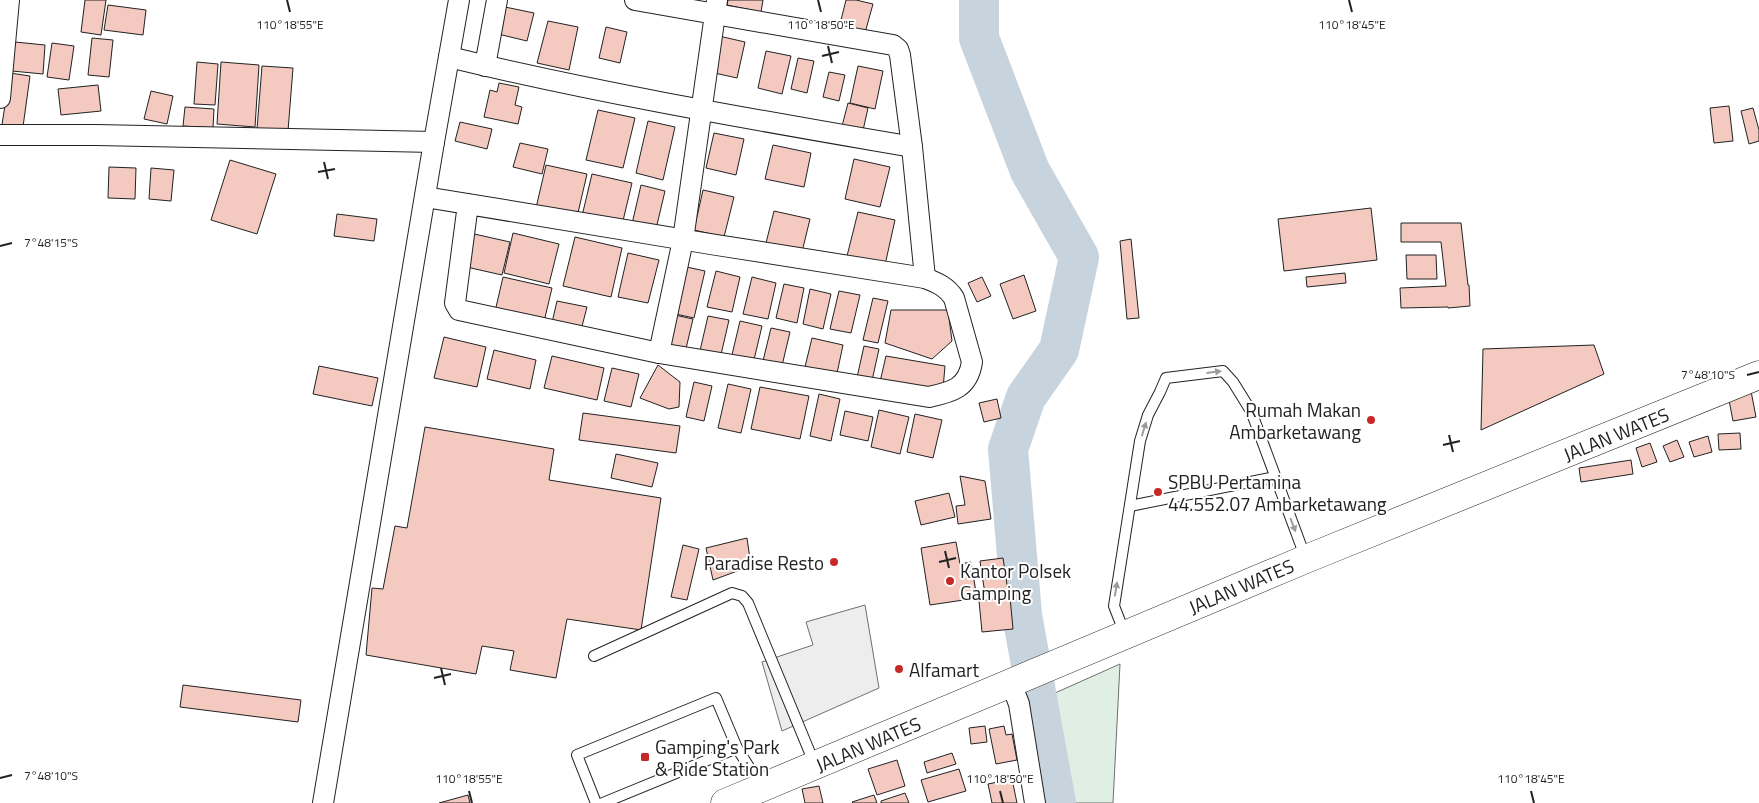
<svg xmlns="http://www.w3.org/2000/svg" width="1759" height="803" font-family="'Titillium Web',sans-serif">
<rect width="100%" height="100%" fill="#fff"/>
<path fill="#e0efe3" stroke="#6f6f6f" d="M1120,664L1113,803H1064L1046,697Z"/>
<path fill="#ededed" stroke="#6f6f6f" d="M865,605L879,688L782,731L762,662L813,645L806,622Z"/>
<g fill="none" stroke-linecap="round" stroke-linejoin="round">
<path stroke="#c7d3dd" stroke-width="40" d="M979,0V38L1030,171L1079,257L1059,350L1026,397L1008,449L1022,615L1056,803"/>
</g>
<g fill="#f3c9c0" stroke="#222">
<path d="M85,0H106L101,35L81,32Z"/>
<path d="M728,0H763L761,12L727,5Z"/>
<path d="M846,0H856L873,4L865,33L838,32Z"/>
<path d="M108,5L146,10L143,35L104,30Z"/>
<path d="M505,7L534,13L527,41L498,34Z"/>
<path d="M548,21L578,27L569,70L537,63Z"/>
<path d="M606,27L627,32L620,63L599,58Z"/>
<path d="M719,36L745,42L737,78L710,72Z"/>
<path d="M92,38L113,40L109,77L88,75Z"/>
<path d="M15,42L45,45L43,74L12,71Z"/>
<path d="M52,43L74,46L69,80L47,77Z"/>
<path d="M766,51L791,56L782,94L758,88Z"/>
<path d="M798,58L814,61L807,93L791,89Z"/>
<path d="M197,62L218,64L215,105L194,104Z"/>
<path d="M221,62L259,65L255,127L217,124Z"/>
<path d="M262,66L293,68L288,131L257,129Z"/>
<path d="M858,66L883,71L875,109L850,103Z"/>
<path d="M829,72L845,75L839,101L823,97Z"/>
<path d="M10,73L30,76L22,134L1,131Z"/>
<path d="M499,83L519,87L515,105L522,107L518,124L484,117L490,90L497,92Z"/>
<path d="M98,85L101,111L61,115L58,89Z"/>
<path d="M151,91L173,96L167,124L144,119Z"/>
<path d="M848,103L868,108L862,135L841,130Z"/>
<path d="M1729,106L1733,141L1714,143L1710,108Z"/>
<path d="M185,107L214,109L213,128L183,126Z"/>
<path d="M1753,108L1759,130V141L1749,144L1741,111Z"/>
<path d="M598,110L635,118L623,168L586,160Z"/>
<path d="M648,121L675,127L663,180L636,173Z"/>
<path d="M460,122L492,129L487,149L455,141Z"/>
<path d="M714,133L744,139L736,175L706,168Z"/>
<path d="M520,143L548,149L542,174L513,167Z"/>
<path d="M773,145L811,153L804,187L765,179Z"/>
<path d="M854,159L890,167L880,207L845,199Z"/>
<path d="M230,160L276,174L257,234L211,220Z"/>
<path d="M546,165L587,174L577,217L536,208Z"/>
<path d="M109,167L136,168L135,199L108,198Z"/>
<path d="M151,168L174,170L171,201L149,199Z"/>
<path d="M592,174L632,183L622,225L582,216Z"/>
<path d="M641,185L665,191L656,229L632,224Z"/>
<path d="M703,190L734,197L724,237L694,230Z"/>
<path d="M1371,208L1377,260L1284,271L1278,219Z"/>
<path d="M774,211L810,219L801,256L765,247Z"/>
<path d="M858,212L895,220L885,265L847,256Z"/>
<path d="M337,214L377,219L374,241L334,236Z"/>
<path d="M1401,223H1461L1468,285H1469L1470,306L1448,308V307L1401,308L1400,288L1446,286L1441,242H1401Z"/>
<path d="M470,233L510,242L502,275L462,266Z"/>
<path d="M513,233L559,244L549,284L504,273Z"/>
<path d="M575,237L622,248L611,297L563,286Z"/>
<path d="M1131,239L1139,318L1127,319L1120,241Z"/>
<path d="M628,253L659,260L648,303L618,297Z"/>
<path d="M1406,255H1436L1437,279H1407Z"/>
<path d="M682,266L705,271L694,318L671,313Z"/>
<path d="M716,271L740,277L732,312L707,307Z"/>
<path d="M1345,273L1346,283L1307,287L1306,277Z"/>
<path d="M1024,275L1036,311L1013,319L1000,284Z"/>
<path d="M503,277L552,288L543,326L494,316Z"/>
<path d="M752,277L776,283L768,319L743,314Z"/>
<path d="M982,277L991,296L977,302L968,283Z"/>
<path d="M784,284L804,288L797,323L776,318Z"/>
<path d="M810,289L831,294L823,329L803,324Z"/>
<path d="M839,291L860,295L851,333L830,329Z"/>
<path d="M873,298L888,301L878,343L863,340Z"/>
<path d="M557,301L587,307L580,334L551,327Z"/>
<path d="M891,310H948L952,341L932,359L885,343Z"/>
<path d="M670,314L693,319L684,357L662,352Z"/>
<path d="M708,316L729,320L720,359L699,355Z"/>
<path d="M740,321L762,326L753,364L731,359Z"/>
<path d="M771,328L790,332L781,370L762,365Z"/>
<path d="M444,337L486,347L477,387L434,378Z"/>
<path d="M812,338L843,345L836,378L804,371Z"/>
<path d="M1594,345L1604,374L1481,430L1483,349Z"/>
<path d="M864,346L879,349L871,385L856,382Z"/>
<path d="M494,350L536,360L530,389L487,379Z"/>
<path d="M552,356L604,368L597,400L544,388Z"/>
<path d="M886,356L945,366L943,389L879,386Z"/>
<path d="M658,365L680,382L679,407L669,409L640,398Z"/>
<path d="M319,366L378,378L372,406L313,394Z"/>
<path d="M612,368L639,374L631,407L604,401Z"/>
<path d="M694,382L712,386L704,421L686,417Z"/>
<path d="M728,384L751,389L741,433L718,428Z"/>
<path d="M760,387L809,396L800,439L751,429Z"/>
<path d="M1751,391L1756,417L1733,421L1728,395Z"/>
<path d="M819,394L840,399L831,441L810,436Z"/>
<path d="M997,399L1001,418L984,422L979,403Z"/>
<path d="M879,410L909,417L900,454L871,447Z"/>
<path d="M845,411L873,417L868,441L840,435Z"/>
<path d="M583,413L680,426L676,453L579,440Z"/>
<path d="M915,414L942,420L933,458L907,452Z"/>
<path d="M425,427L554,449L549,480L661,498L641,630L567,619L556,678L510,670L514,651L482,646L476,674L366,655L372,588L383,589L395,526L407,528Z"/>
<path d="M1740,433L1741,449L1719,450L1718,434Z"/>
<path d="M1708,436L1712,452L1694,457L1689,442Z"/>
<path d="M1677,440L1684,457L1670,462L1663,446Z"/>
<path d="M1650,443L1657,462L1642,467L1636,448Z"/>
<path d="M616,454L658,463L652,487L611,478Z"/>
<path d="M1631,460L1633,474L1581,482L1579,468Z"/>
<path d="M960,476L985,481L991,519L958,524L956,506L965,505Z"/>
<path d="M949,493L955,517L921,525L915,501Z"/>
<path d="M747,538L751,566L713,580L706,548Z"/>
<path d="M956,542L960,564L971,562L977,598L930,605L921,548Z"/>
<path d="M683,545L699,549L687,600L671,597Z"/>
<path d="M1003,558L1008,591L985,594L980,561Z"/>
<path d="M1010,597L1013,629L982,632L979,601Z"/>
<path d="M183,685L301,700L298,722L180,707Z"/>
<path d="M985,726L987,742L971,744L969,728Z"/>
<path d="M1004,726L1006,735L1012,734L1017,760L996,764L989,729Z"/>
<path d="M952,753L956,764L927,773L924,762Z"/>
<path d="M897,760L905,786L877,795L868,769Z"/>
<path d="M959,769L966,791L928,802L921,780Z"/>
<path d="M1012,779L1017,803H992L988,784Z"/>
<path d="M819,786L823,803H805L802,789Z"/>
<path d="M905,793L909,803H881V801Z"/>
<path d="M468,795L470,803H439Z"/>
<path d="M874,795L877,803H853L852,802Z"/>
</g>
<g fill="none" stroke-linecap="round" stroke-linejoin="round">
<g stroke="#222" stroke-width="12">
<g id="lane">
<path d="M1130,506L1275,477"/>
<path d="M1125,634L1114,606L1140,441L1148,415L1160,392L1166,378L1223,371L1233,382L1251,411L1306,559"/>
<path d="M594,656L732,593L742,596L748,603L815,765"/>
<path d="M596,803L577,755L716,698L737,748L761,786"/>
<path d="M603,803L737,748"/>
</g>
</g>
<g stroke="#222" stroke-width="22">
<g id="street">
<path d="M635,0L893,45L898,49L900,55L912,147L925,278"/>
<path d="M449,57C602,94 757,120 912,147"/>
<path d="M485,66L497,0"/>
<path d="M0,98L9,0"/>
<path d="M0,135H96L434,142"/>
<path d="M425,197C592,225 758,252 925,278C938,283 947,287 954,298L972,362C968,388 952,392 929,397L659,353L459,310L455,303L468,204"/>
<path d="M659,353L683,240L717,0"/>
<path d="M1011,683L1019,704L1035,803"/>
<path d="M323,803L434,142L459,0"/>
</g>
</g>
<g stroke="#222" stroke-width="29">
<path id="highway" d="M725,803L1306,559L1759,375"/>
</g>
<use href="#lane" stroke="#fff" stroke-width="10"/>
<use href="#street" stroke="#fff" stroke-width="20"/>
<use href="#highway" stroke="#fff" stroke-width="28"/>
</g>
<defs><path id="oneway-solid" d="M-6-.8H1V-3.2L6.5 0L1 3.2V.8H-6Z" transform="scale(1.25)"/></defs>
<g fill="#9c9c9c">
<use href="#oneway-solid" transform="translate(1214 372) rotate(-7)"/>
<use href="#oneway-solid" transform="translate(1144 429) rotate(-73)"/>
<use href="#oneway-solid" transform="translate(1293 525) rotate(69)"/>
<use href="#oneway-solid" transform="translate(1116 589) rotate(-81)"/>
</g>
<path fill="none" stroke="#222" stroke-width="2" d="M287,0L290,12M818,0L821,12M1349,0L1352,12M828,46L832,63M822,56L839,52M324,162L328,179M318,172L335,169M0,246L12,243M1747,375L1759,372M1449,435L1453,452M1443,445L1460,441M945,551L949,568M939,562L956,558M441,668L445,685M434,678L451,674M0,778L12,775M469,791L472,803M1000,791L1003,803M1531,791L1534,803"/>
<g fill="#c62828" stroke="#fff" stroke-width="2">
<circle cx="1371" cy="420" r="5"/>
<circle cx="1158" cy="492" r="5"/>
<circle cx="834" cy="562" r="5"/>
<circle cx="950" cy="581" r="5"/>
<circle cx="899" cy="669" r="5"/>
<rect x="640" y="752" width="10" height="10" rx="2.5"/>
</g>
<g text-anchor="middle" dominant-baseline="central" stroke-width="4" stroke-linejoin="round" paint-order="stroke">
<g font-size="19" fill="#222" stroke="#fff" text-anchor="start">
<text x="1361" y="409" text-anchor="end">Rumah Makan<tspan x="1361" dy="22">Ambarketawang</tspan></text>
<text x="1168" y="481">SPBU Pertamina<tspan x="1168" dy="22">44.552.07 Ambarketawang</tspan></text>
<text x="824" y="562" text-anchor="end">Paradise Resto</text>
<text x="960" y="570">Kantor Polsek<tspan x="960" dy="22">Gamping</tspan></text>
<text x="909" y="669">Alfamart</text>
<text x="655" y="746">Gamping's Park<tspan x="655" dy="22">&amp; Ride Station</tspan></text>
</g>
<g font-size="19" fill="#222" stroke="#fff">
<text transform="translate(1616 434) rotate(-22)">JALAN WATES</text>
<text transform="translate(1241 586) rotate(-23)">JALAN WATES</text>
<text transform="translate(868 744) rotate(-23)">JALAN WATES</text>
</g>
</g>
<g font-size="12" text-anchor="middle" fill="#222" stroke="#fff" stroke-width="4" stroke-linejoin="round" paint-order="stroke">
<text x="290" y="29">110°18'55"E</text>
<text x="821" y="29">110°18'50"E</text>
<text x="1352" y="29">110°18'45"E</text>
<text x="51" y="247">7°48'15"S</text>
<text x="1708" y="379">7°48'10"S</text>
<text x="51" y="780">7°48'10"S</text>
<text x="469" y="783">110°18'55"E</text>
<text x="1000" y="783">110°18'50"E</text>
<text x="1531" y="783">110°18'45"E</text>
</g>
</svg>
